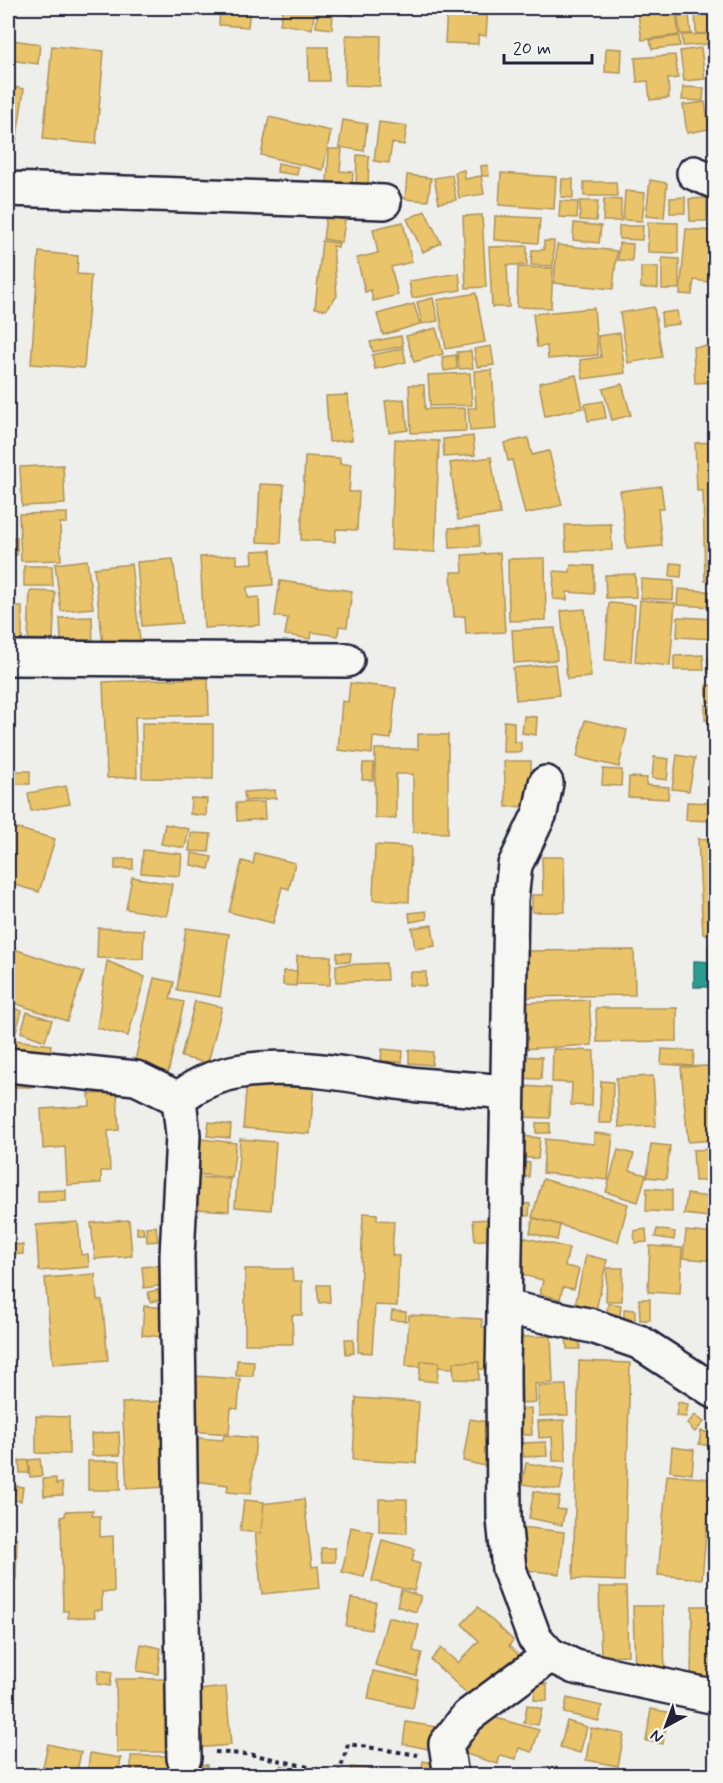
<svg xmlns="http://www.w3.org/2000/svg" width="723" height="1783" font-family="Mynerve,sans-serif">
<rect width="100%" height="100%" fill="#eeeeeb"/>
<filter id="ink" filterUnits="userSpaceOnUse"><feTurbulence type="fractalNoise" baseFrequency=".0167" numOctaves="2"/><feDisplacementMap in="SourceGraphic" scale="12" xChannelSelector="R" yChannelSelector="G"/><feConvolveMatrix kernelMatrix="1 2 1 2 8 2 1 2 1" color-interpolation-filters="sRGB"/></filter>
<g filter="url(#ink)">
<g fill="#e9c46a" stroke="#ad935c" stroke-width="1.5">
<path d="M220,8H250L248,27L219,25Z"/>
<path d="M283,8L315,9L312,29L280,24Z"/>
<path d="M320,8H355L353,16Z"/>
<path d="M447,8H488L486,36L478,35V44L445,43Z"/>
<path d="M637,8H682L683,13L676,14L679,35L642,40Z"/>
<path d="M695,8H716V33L696,34Z"/>
<path d="M318,11L333,13L332,29L316,27Z"/>
<path d="M689,15L691,34H680L678,16Z"/>
<path d="M708,34L709,44L683,46L682,35Z"/>
<path d="M346,35L381,36L380,86L345,85Z"/>
<path d="M679,36L680,46L652,49L650,40Z"/>
<path d="M12,40L40,44L38,64L10,60Z"/>
<path d="M52,46L104,51L96,144L43,139Z"/>
<path d="M308,47H328L329,81H309Z"/>
<path d="M606,48L622,49L621,73L605,72Z"/>
<path d="M701,48L705,79L684,81L680,51Z"/>
<path d="M675,55L678,78L668,79L669,98L650,100L648,81L637,82L635,58Z"/>
<path d="M8,86L24,89L16,143L8,142Z"/>
<path d="M683,87L704,88L703,101L682,100Z"/>
<path d="M705,102L709,129L687,133L683,105Z"/>
<path d="M269,117L331,131L323,170L261,155Z"/>
<path d="M343,120L367,124L364,151L339,147Z"/>
<path d="M379,122L407,126L404,145L392,143L389,163L374,161Z"/>
<path d="M329,149H342L340,171L353,172L352,186L327,184Z"/>
<path d="M357,155L369,156L368,188H356Z"/>
<path d="M278,163L298,167L297,175L277,172Z"/>
<path d="M488,165L489,176H482L481,166Z"/>
<path d="M464,170L465,179L481,176L484,194L459,198L455,172Z"/>
<path d="M501,173L556,177L554,209L499,205Z"/>
<path d="M407,175L431,178L428,201L405,199Z"/>
<path d="M452,175L456,200L439,203L434,178Z"/>
<path d="M562,179H573V198L561,197Z"/>
<path d="M650,180L667,183L664,218L646,216Z"/>
<path d="M584,182H616L617,196H584Z"/>
<path d="M625,191L645,193L642,221L623,220Z"/>
<path d="M685,197V213H670V198Z"/>
<path d="M707,198V221H690L689,199Z"/>
<path d="M604,199L621,200V221H603Z"/>
<path d="M560,201L578,202L577,218L559,217Z"/>
<path d="M580,201H598L596,221L580,220Z"/>
<path d="M425,211L441,243L423,252L407,219Z"/>
<path d="M482,215L486,287L466,288L463,216Z"/>
<path d="M495,216L540,218L538,243L494,240Z"/>
<path d="M326,217L345,220L342,242L323,239Z"/>
<path d="M403,222L412,262L391,267L398,295L373,301L371,290L365,292L357,258L378,253L373,229Z"/>
<path d="M648,222L678,223V253L648,252Z"/>
<path d="M574,223L601,226L599,243L573,240Z"/>
<path d="M619,226H643L642,240L619,239Z"/>
<path d="M686,229L713,231L708,282L694,280L692,295L680,294Z"/>
<path d="M322,241L339,243L338,247L333,246L337,296L326,310L315,308Z"/>
<path d="M544,241H554L553,266L531,265L532,250H544Z"/>
<path d="M619,243L633,244L632,261L618,260Z"/>
<path d="M557,245L617,251L613,289L554,283Z"/>
<path d="M527,246V265H507L509,307H492L489,247Z"/>
<path d="M39,252L78,256L77,274L91,275L84,368L31,364Z"/>
<path d="M662,258L679,259V289H662Z"/>
<path d="M518,267L553,268L551,308L517,307Z"/>
<rect x="641" y="267" width="17" height="21"/>
<path d="M459,273L461,290L412,298L409,281Z"/>
<path d="M476,293L485,342L446,349L437,300Z"/>
<path d="M433,298L438,321L422,324L417,302Z"/>
<path d="M414,304L420,324L383,335L377,314Z"/>
<path d="M654,307L662,357L628,363L620,313Z"/>
<path d="M594,308L598,355L548,359L547,346L537,347L533,314Z"/>
<path d="M677,311L679,324L662,326L661,313Z"/>
<path d="M436,328L443,354L414,362L406,336Z"/>
<path d="M620,333L625,373L583,379L580,360L601,357L598,336Z"/>
<path d="M401,336L403,346L373,352L370,342Z"/>
<path d="M491,346L494,365L477,367L474,349Z"/>
<path d="M716,346V382L695,383L693,347Z"/>
<path d="M403,348L406,362L375,369L372,355Z"/>
<path d="M471,351L473,368L459,369L457,352Z"/>
<path d="M456,355L457,369L444,371L442,357Z"/>
<path d="M492,370L496,429L470,431L468,408H476L474,371Z"/>
<path d="M470,373L472,405L430,406L428,375Z"/>
<path d="M576,375L583,408L545,416L539,383Z"/>
<path d="M622,384L631,415L612,420L603,389Z"/>
<path d="M409,385H424L425,409L465,408L466,431L411,433Z"/>
<path d="M348,395L352,440L329,442L326,396Z"/>
<path d="M404,399L408,430L389,433L385,401Z"/>
<path d="M603,401L606,418L588,421L585,404Z"/>
<path d="M473,436L475,455L444,457L443,439Z"/>
<path d="M528,438L532,455L549,451L562,505L525,514L512,460L508,461L504,443Z"/>
<path d="M395,439L439,441L435,552L391,550Z"/>
<path d="M716,442V581H705L703,491H697L695,443Z"/>
<path d="M305,456L340,458V464H351L349,492H359L357,530L336,529L335,542L301,540Z"/>
<path d="M491,457L500,514L458,520L450,463Z"/>
<path d="M63,465L65,504L22,506L20,467Z"/>
<path d="M260,484L284,485L281,543L257,542Z"/>
<path d="M661,486L664,509H658L662,546L627,549L620,491Z"/>
<path d="M67,513V523H60L61,560L21,561L19,514Z"/>
<path d="M611,524L612,550L566,551L565,525Z"/>
<path d="M479,527L480,546L450,548L449,528Z"/>
<rect x="8" y="537" width="9" height="18"/>
<path d="M271,550L273,585L247,587L248,598L259,597L260,625L204,628L200,557L237,555V564L253,563L252,551Z"/>
<path d="M500,553L505,632L466,634L465,616L454,617L451,572H463L462,555Z"/>
<path d="M545,558L546,620L509,621L508,559Z"/>
<path d="M173,559L182,623L142,626L137,562Z"/>
<path d="M87,560L93,608L61,611L55,564Z"/>
<path d="M671,563L682,564L681,577L670,576Z"/>
<path d="M131,564L140,641L103,645L94,568Z"/>
<path d="M571,565L594,566V594L567,592V600L553,599L554,571L570,572Z"/>
<path d="M24,566H52L53,586H24Z"/>
<path d="M8,568H11L14,601H8Z"/>
<path d="M635,574L636,597L606,598L605,575Z"/>
<path d="M641,579L674,581L673,600L641,598Z"/>
<path d="M280,581L352,591L347,627L339,626L338,636L312,632L311,639L285,635L288,618L275,616Z"/>
<path d="M678,589L716,592V607L677,605Z"/>
<path d="M30,591L55,592L53,640L28,639Z"/>
<path d="M640,600L675,603L670,666L635,662Z"/>
<path d="M609,603L635,605L631,662L605,660Z"/>
<rect x="8" y="607" width="14" height="42"/>
<path d="M585,609L591,677L567,679L561,611Z"/>
<path d="M92,617L93,645H75V641L61,642L60,618Z"/>
<path d="M678,617L716,619V639L677,637Z"/>
<path d="M555,628L557,660L514,663L512,630Z"/>
<path d="M703,655L704,670H674V656Z"/>
<rect x="708" y="658" width="8" height="15"/>
<path d="M555,664L559,695L516,700L513,668Z"/>
<path d="M208,678L209,715L135,717L137,777L107,778L103,682Z"/>
<path d="M350,683L396,688L391,739L373,737L372,754L338,750L342,701L348,702Z"/>
<path d="M706,685H716V702H707Z"/>
<path d="M705,705L716,706V720H705Z"/>
<path d="M524,716L537,717L536,735L522,733Z"/>
<path d="M585,720L627,730L619,767L577,757Z"/>
<path d="M504,721L514,722V742H521V752H503Z"/>
<path d="M142,723L213,724V779L142,778Z"/>
<path d="M418,734L448,735V833L413,832V774H396V819L375,818V749H418Z"/>
<path d="M677,755L695,758L689,791L672,789Z"/>
<path d="M654,757L669,759L667,780L652,778Z"/>
<path d="M710,760L716,761V780H709Z"/>
<path d="M504,761H531V776L540,775L533,806L506,807Z"/>
<path d="M363,763H374L373,780H362Z"/>
<path d="M603,769L622,770L621,786L602,785Z"/>
<rect x="13" y="771" width="17" height="13"/>
<path d="M629,777L647,778L646,785L669,787L668,799L628,797Z"/>
<path d="M66,786L70,804L31,811L28,793Z"/>
<path d="M275,790L276,798L245,801L244,792Z"/>
<path d="M191,798L207,799L206,816L190,814Z"/>
<path d="M264,802L265,819L237,821L236,803Z"/>
<path d="M687,802L716,803V821L686,820Z"/>
<path d="M165,824L189,829L185,848L161,844Z"/>
<path d="M8,826L55,839L39,892L8,883Z"/>
<path d="M191,833L211,834L209,852L189,851Z"/>
<path d="M716,838V934H703L698,839Z"/>
<path d="M375,845L411,847L409,902L373,900Z"/>
<path d="M143,850L182,854L180,876L141,873Z"/>
<path d="M192,853L212,857L209,869L191,865Z"/>
<path d="M255,853L295,863L289,889L282,887L273,923L229,912L242,861L253,864Z"/>
<path d="M542,857H564L565,912H532V895H543Z"/>
<rect x="115" y="859" width="18" height="10"/>
<path d="M132,877L172,884L167,916L126,909Z"/>
<path d="M426,911L427,919L410,922L409,913Z"/>
<path d="M432,925L435,946L415,949L412,928Z"/>
<path d="M98,928L144,930L143,959L97,958Z"/>
<path d="M186,928L229,934L220,997L177,990Z"/>
<rect x="708" y="946" width="8" height="12"/>
<path d="M11,948L84,972L67,1021L8,1001V958Z"/>
<path d="M634,950L635,995L523,997L522,951Z"/>
<path d="M337,953H351L350,962L337,961Z"/>
<path d="M297,956H331L330,985L296,984Z"/>
<path d="M107,961L145,977L128,1036L97,1028Z"/>
<path d="M386,963L387,980L336,982V965Z"/>
<path d="M283,971H297L296,986L283,985Z"/>
<path d="M410,972H426V986L409,985Z"/>
<path d="M154,978L174,982L170,999L184,1002L167,1078L133,1069Z"/>
<path d="M589,1000L592,1045L521,1049L518,1003Z"/>
<path d="M195,1001L222,1007L208,1063L181,1057Z"/>
<path d="M8,1006L22,1011L14,1038L8,1036Z"/>
<path d="M596,1008H677V1041L597,1042Z"/>
<path d="M27,1012L52,1020L45,1041L21,1032Z"/>
<path d="M8,1039L51,1045L49,1061L8,1056Z"/>
<path d="M382,1049L403,1051L402,1062L381,1061Z"/>
<path d="M553,1049L594,1051L592,1106L571,1105L572,1083L552,1082Z"/>
<path d="M662,1049L694,1051L693,1066L661,1064Z"/>
<path d="M409,1050L433,1052L432,1065L409,1063Z"/>
<path d="M515,1056L542,1057L541,1079L514,1078Z"/>
<path d="M708,1066L712,1110H716V1140L688,1142L681,1067Z"/>
<path d="M653,1076L656,1126L619,1127L616,1078Z"/>
<path d="M9,1079H34V1087H10Z"/>
<path d="M247,1080L314,1086L310,1134L243,1128Z"/>
<path d="M601,1081L613,1082L612,1123H599Z"/>
<path d="M522,1086L551,1088L550,1118L520,1117Z"/>
<path d="M117,1093L119,1130L108,1131L110,1171H101V1183L67,1185L65,1147L43,1149L41,1109L90,1106L89,1094Z"/>
<path d="M209,1122L231,1125L230,1138L207,1136Z"/>
<rect x="536" y="1123" width="14" height="10"/>
<path d="M594,1133L613,1135L608,1180L543,1173L545,1139L594,1144Z"/>
<path d="M523,1136L540,1138L538,1159L521,1157Z"/>
<path d="M201,1139L236,1143L232,1178L197,1174Z"/>
<path d="M240,1139L276,1142L271,1210L235,1207Z"/>
<path d="M651,1144L670,1146L666,1179L647,1177Z"/>
<path d="M716,1149V1180L695,1181L693,1150Z"/>
<path d="M618,1150L634,1154L629,1170L646,1175L638,1202L606,1192Z"/>
<path d="M517,1162L530,1163L529,1177L516,1176Z"/>
<path d="M197,1177L230,1179L229,1211L196,1209Z"/>
<path d="M543,1179L628,1204L618,1242L532,1217Z"/>
<path d="M647,1188L672,1190V1212L646,1211Z"/>
<path d="M66,1190V1201L38,1202V1191Z"/>
<path d="M687,1194L716,1198V1218L684,1214Z"/>
<path d="M517,1203L530,1204L529,1216L517,1215Z"/>
<path d="M363,1213L377,1214V1220L394,1221L392,1255L399,1256L397,1306L375,1305L372,1353L358,1352Z"/>
<path d="M533,1218L560,1225L557,1240L530,1233Z"/>
<path d="M491,1219L493,1239L475,1241L473,1220Z"/>
<path d="M129,1220L132,1256L95,1259L91,1223Z"/>
<path d="M78,1222L81,1255L88,1254L89,1267L39,1271L36,1225Z"/>
<path d="M156,1226L158,1241L147,1242L146,1227Z"/>
<path d="M137,1227H143L144,1234H137Z"/>
<path d="M646,1229L647,1242L635,1243L634,1231Z"/>
<path d="M657,1229L675,1232L674,1240L655,1237Z"/>
<path d="M686,1231L716,1234V1261L683,1258Z"/>
<path d="M522,1237L569,1248L565,1266L579,1269L574,1289L563,1287L560,1299L540,1294L543,1280L514,1273Z"/>
<path d="M12,1244L23,1245V1254H12Z"/>
<path d="M650,1246L682,1248L680,1294L648,1292Z"/>
<path d="M586,1255L607,1260L595,1315L574,1310Z"/>
<path d="M162,1265L165,1285L144,1288L142,1267Z"/>
<path d="M607,1268H623L622,1301H606Z"/>
<path d="M245,1269H292L293,1281H302V1315H292L293,1344H245Z"/>
<path d="M95,1274L97,1300H102L108,1360L53,1364L45,1278Z"/>
<path d="M317,1285H329L330,1302L319,1303Z"/>
<path d="M158,1290L160,1300L150,1302L148,1292Z"/>
<path d="M639,1299H650V1320H640Z"/>
<path d="M608,1303L621,1305L619,1325L606,1323Z"/>
<path d="M144,1306L166,1308L164,1337L142,1335Z"/>
<path d="M624,1309L635,1310V1322L624,1321Z"/>
<path d="M392,1311L406,1312V1321L391,1320Z"/>
<path d="M409,1315L482,1319V1327L502,1328L501,1370L406,1366Z"/>
<path d="M566,1332H579L580,1349H567Z"/>
<path d="M551,1336L553,1383L535,1384L536,1402L522,1403L519,1337Z"/>
<path d="M345,1339H353L354,1353L346,1354Z"/>
<path d="M237,1360L254,1361L253,1376H236Z"/>
<path d="M421,1361L439,1362L437,1382L419,1380Z"/>
<path d="M579,1361L630,1363L624,1581L573,1579Z"/>
<path d="M453,1362H479V1380L454,1379Z"/>
<path d="M194,1376L240,1379L238,1409L231,1408L229,1434L190,1431Z"/>
<path d="M566,1385L568,1415L539,1416L538,1386Z"/>
<path d="M356,1398L419,1402L416,1463L353,1460Z"/>
<path d="M165,1401L169,1487L127,1489L122,1403Z"/>
<path d="M678,1402L688,1404L686,1417L676,1416Z"/>
<path d="M531,1408L532,1435H521L520,1409Z"/>
<path d="M695,1415L704,1422L695,1432L687,1424Z"/>
<path d="M36,1416L69,1417V1454L36,1453Z"/>
<path d="M470,1419L493,1423L485,1466L463,1461Z"/>
<path d="M564,1420L566,1461H553L552,1437L539,1438L538,1421Z"/>
<path d="M701,1431L716,1434V1447L699,1444Z"/>
<path d="M119,1432L120,1455L92,1456L91,1434Z"/>
<path d="M224,1435L256,1438L251,1494L227,1492L228,1485L194,1481L198,1438L223,1440Z"/>
<path d="M546,1442L547,1456L523,1457L522,1443Z"/>
<path d="M672,1447L694,1450L692,1474L670,1471Z"/>
<path d="M40,1459L42,1476L30,1477L28,1460Z"/>
<path d="M28,1460L29,1473H20L19,1461Z"/>
<rect x="88" y="1461" width="32" height="29"/>
<path d="M526,1463L564,1469L560,1490L522,1484Z"/>
<path d="M667,1475L711,1479L702,1579L658,1575Z"/>
<path d="M56,1478V1484L62,1483L63,1495L44,1496L43,1479Z"/>
<path d="M16,1486L23,1487L21,1501L14,1500Z"/>
<path d="M534,1491L560,1497L557,1509L565,1510L562,1525L529,1518Z"/>
<path d="M304,1499L312,1567L318,1566L320,1588L262,1594L252,1505Z"/>
<path d="M379,1499H407V1533L379,1532Z"/>
<path d="M244,1500L264,1502L261,1533L240,1531Z"/>
<path d="M93,1510L92,1516H100V1537L113,1536L114,1592H102V1610H94L95,1617L68,1618V1611H63L61,1517L65,1516L66,1511Z"/>
<path d="M351,1527L373,1532L364,1577L342,1572Z"/>
<path d="M521,1527L564,1532L560,1574L517,1569Z"/>
<path d="M8,1538H17L16,1579H8Z"/>
<path d="M382,1540L415,1549L412,1561L420,1564L414,1591L372,1581Z"/>
<path d="M321,1548H335V1562H322Z"/>
<path d="M599,1587H626L628,1655L601,1656Z"/>
<path d="M401,1590L421,1596L416,1612L397,1606Z"/>
<path d="M351,1598L376,1602L371,1630L346,1626Z"/>
<path d="M633,1606H663L665,1672H635Z"/>
<path d="M692,1606H715L714,1688H691Z"/>
<path d="M478,1607L513,1640L509,1646L520,1656L477,1703L431,1660L441,1648L458,1663L479,1641L462,1624Z"/>
<path d="M388,1617L419,1625L413,1651L422,1653L416,1676L375,1665Z"/>
<path d="M141,1644L161,1648L158,1674L137,1671Z"/>
<path d="M98,1670L112,1672L110,1686L97,1684Z"/>
<path d="M373,1671L418,1680L413,1708L368,1699Z"/>
<path d="M116,1679H168L169,1752H117Z"/>
<path d="M535,1684H547V1701L534,1700Z"/>
<path d="M226,1687L231,1745L195,1748L189,1691Z"/>
<path d="M567,1698L602,1706L599,1721L564,1713Z"/>
<path d="M527,1705L542,1709L538,1725L524,1723Z"/>
<path d="M651,1709L668,1712L663,1744L646,1741Z"/>
<path d="M478,1713L539,1730L532,1752L519,1748L516,1759L500,1755L498,1764L466,1754Z"/>
<path d="M567,1721L587,1727L580,1753L560,1747Z"/>
<path d="M406,1722L437,1727L434,1750L403,1744Z"/>
<path d="M591,1728L624,1734L618,1766L586,1760Z"/>
<path d="M48,1744L81,1752L76,1776H41Z"/>
<path d="M90,1753L121,1758L118,1776L87,1775Z"/>
<rect x="131" y="1756" width="38" height="20"/>
<path d="M423,1761L440,1764L438,1776H421Z"/>
<path d="M173,1762L207,1765L206,1776H172Z"/>
<path d="M281,1765L307,1776H277Z"/>
<path d="M351,1767L375,1770L374,1776H350Z"/>
</g>
<path fill="#2a9d8f" stroke="#287876" stroke-width="1.5" d="M694,961L716,962V1033L715,987H694Z"/>
<g fill="none" stroke-linecap="round" stroke-linejoin="round">
<g stroke="#22223b" stroke-width="38">
<g id="minor">
<path d="M694,173L716,182"/>
<path d="M8,189L384,202"/>
<path d="M8,658L347,660"/>
<path d="M546,783L540,813L515,865L511,899L503,1372L504,1519L509,1569L534,1637L550,1655"/>
<path d="M8,1065L136,1078L179,1099"/>
<path d="M504,1307L592,1326L639,1342L716,1392"/>
<path d="M184,1758L177,1256L183,1135L179,1099C237,1045 348,1077 419,1085C448,1088 477,1089 506,1092"/>
<path d="M451,1776L446,1744L468,1716L550,1655L575,1667L716,1697"/>
</g>
</g>
<path stroke="#22223b" stroke-width="4" stroke-dasharray="4.5 4.5" stroke-linecap="butt" d="M215,1752L255,1755L339,1774L348,1744L418,1755"/>
<use href="#minor" stroke="#f6f6f2" stroke-width="33"/>
</g>
</g>
<rect width="723" height="1783" fill="none" stroke="#f6f6f2" stroke-width="30"/>
<rect x="15" y="15" width="693" height="1753" fill="none" stroke="#22223b" stroke-width="2" filter="url(#ink)"/>
<g transform="translate(666 1726) rotate(221)" stroke="#f6f6f2" stroke-width="4.5" paint-order="stroke">
<path d="M0-4.5L10 22L0 15L-10 22Z" fill="#22223b"/>
<text y="-9" font-size="16" font-weight="bold" text-anchor="middle" fill="#22223b">N</text>
</g>
<path d="M504 54v9h88v-9" fill="none" stroke="#22223b" stroke-width="3"/>
<text x="513" y="54" font-size="18" fill="#22223b" stroke="#f6f6f2" stroke-width="4.5" paint-order="stroke">20 m</text>
</svg>
